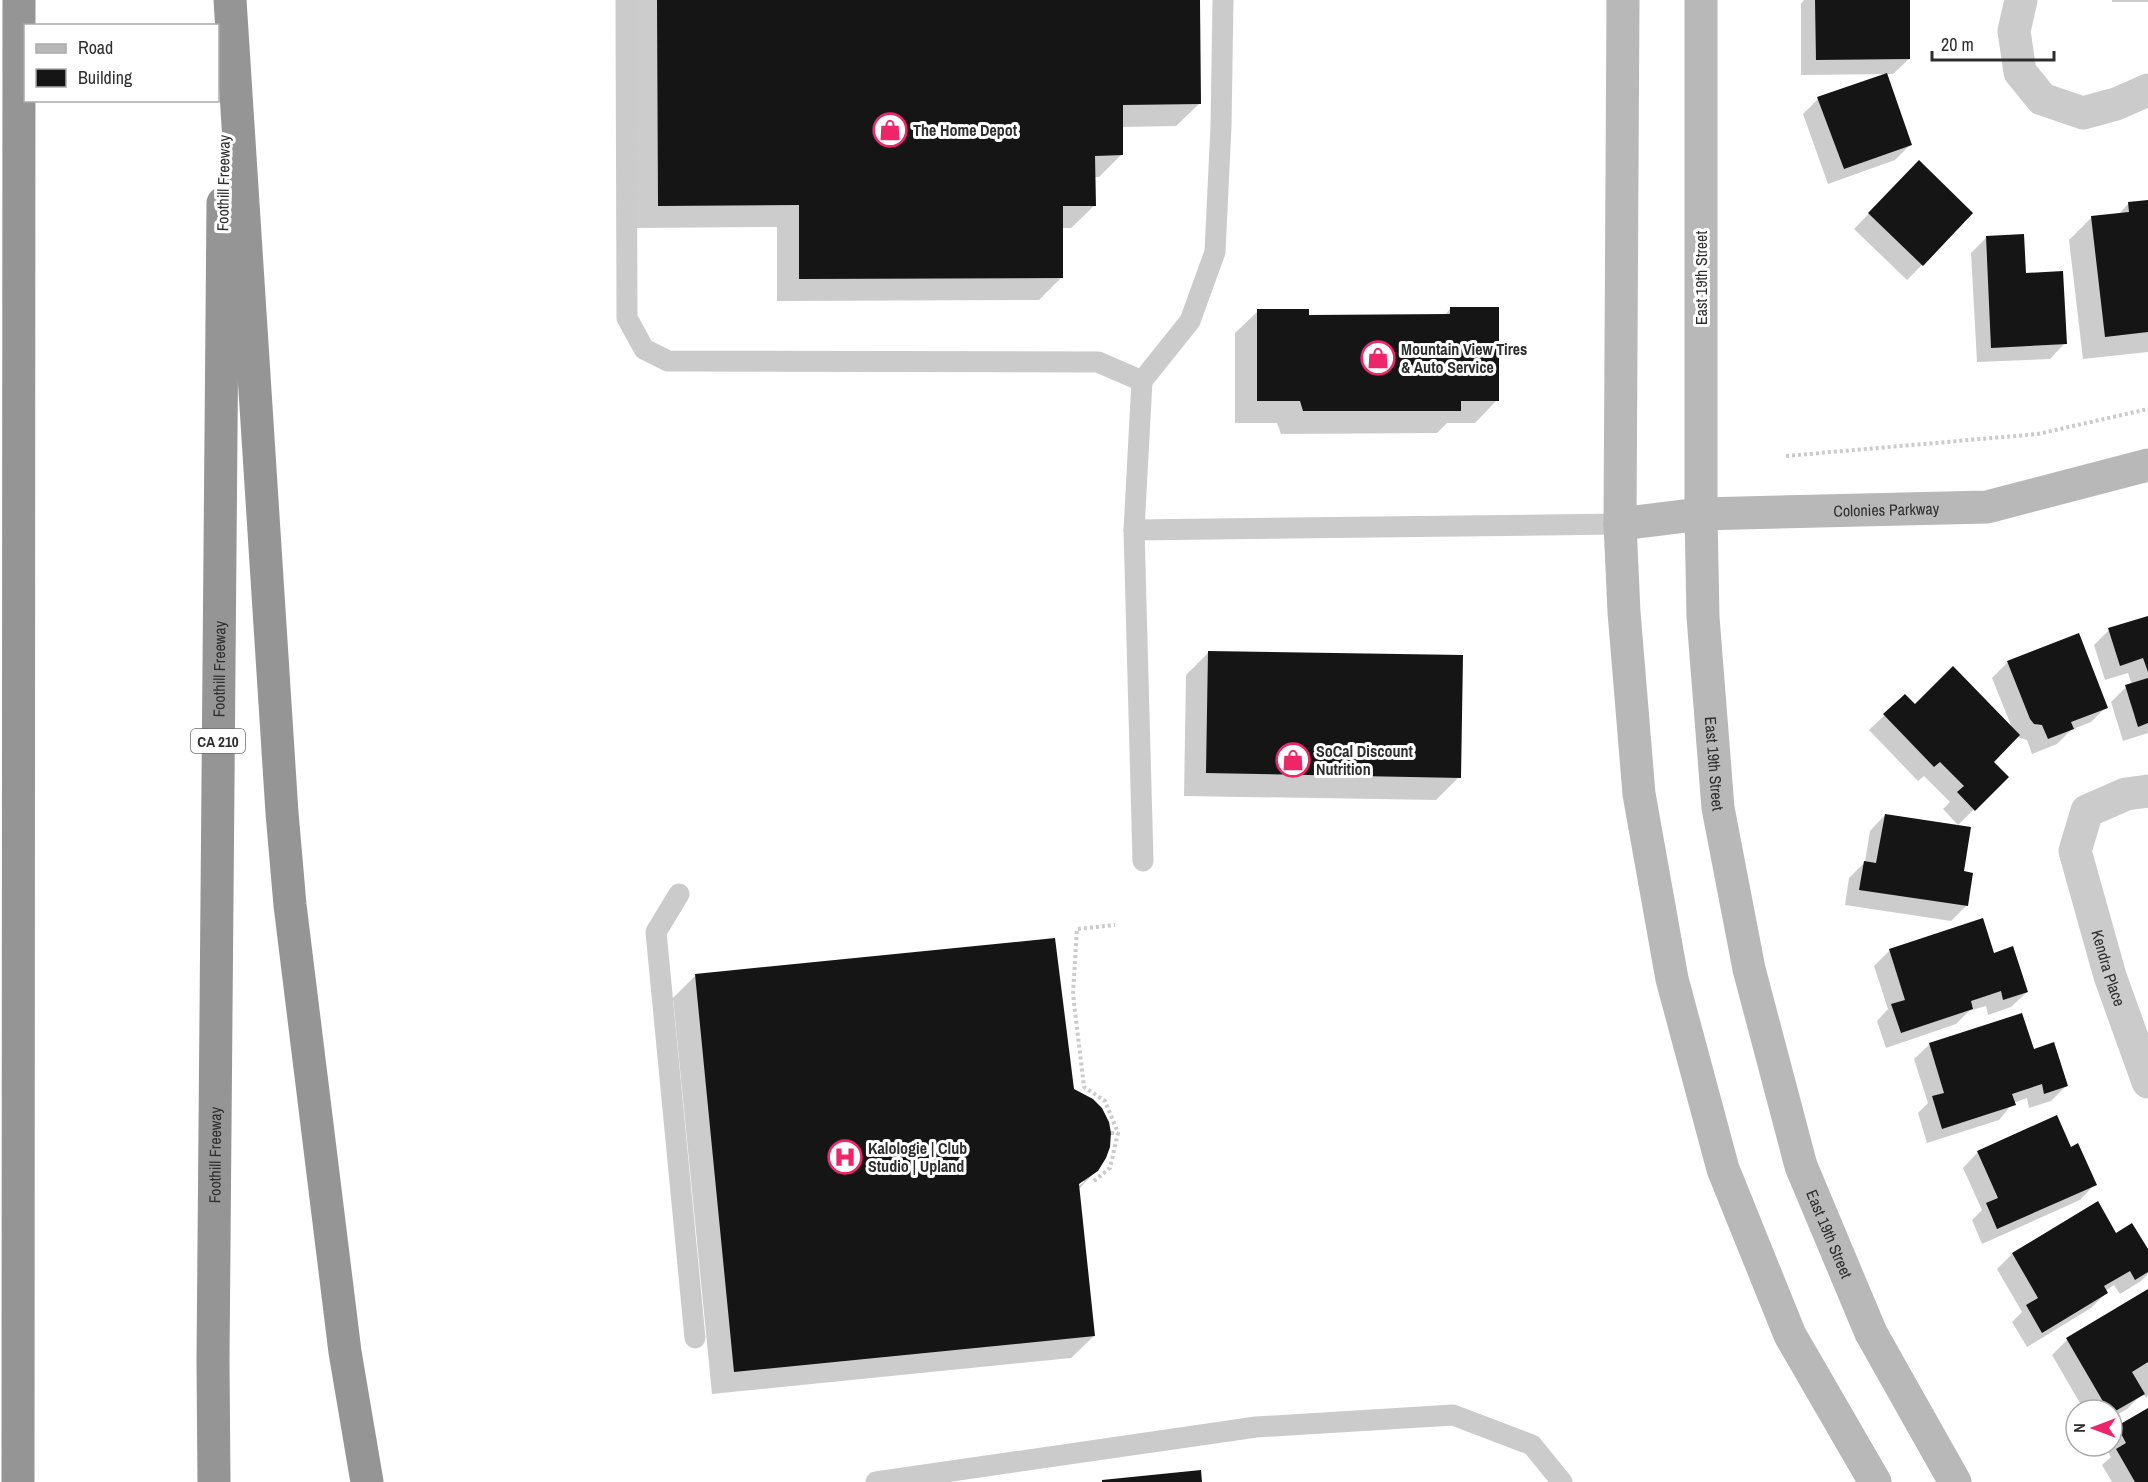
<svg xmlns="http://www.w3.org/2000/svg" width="2148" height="1482" font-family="'Archivo Narrow',sans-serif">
<rect width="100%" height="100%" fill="#fff"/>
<g fill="#0003" fill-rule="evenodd">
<path d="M635,0H1199V104L1176,126L1121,127L1122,154L1099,177H1094V206L1071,228H1062V277L1039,300L777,301V227L636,228Z"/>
<path d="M1804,0H1909V59L1893,74L1801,75V4Z"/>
<rect x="2112" y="0" width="36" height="2"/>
<path d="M1818,99L1910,145L1895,160L1828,184L1803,114Z"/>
<path d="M1919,162L1922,265L1907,280L1854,229Z"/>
<path d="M2148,202V352L2083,359L2069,240L2092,217L2118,215L2128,204Z"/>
<path d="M1987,237L2025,274L2065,343L2050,359L1977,362L1971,253Z"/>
<path d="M1450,309L1497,400L1475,423H1447L1437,433L1281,434L1277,423H1235V333L1258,311L1308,316H1444Z"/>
<path d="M2148,618V733L2123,741L2111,702L2126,687L2132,685L2128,673L2105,680L2094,645L2109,630Z"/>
<path d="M1209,652L1459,777L1436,800L1184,796L1186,675Z"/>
<path d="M2008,662L2106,707L2091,722L2071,730L2057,744L2032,754L2027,740L2017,737L1992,762L2007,777L1958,825L1943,809L1950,802L1924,776L1918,781L1869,730L1905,696L1915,706L2013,730L1992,678Z"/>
<path d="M1885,815L1966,906L1951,921L1845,905L1849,878L1865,862L1870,831Z"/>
<path d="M1982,920L1993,955L2027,992L2011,1007L1988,1015L1986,1006L1969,1011L1956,1024L1886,1048L1877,1021L1888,1009L1874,966L1889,951Z"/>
<path d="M696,975L1072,1090L1097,1170L1078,1190L1094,1336L1071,1358L712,1394L673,998ZM1084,1179V1182L1073,1190L1072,1187Z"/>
<path d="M1930,1044L2033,1051L2066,1086L2051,1101L2029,1108L2027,1098L2013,1103L1999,1120L1927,1143L1918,1113L1928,1103L1914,1059Z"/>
<path d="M2071,1149L2095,1184L2080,1200L1982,1244L1972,1220L1982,1210L1963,1168L1978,1152Z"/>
<path d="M2097,1204L2116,1235L2148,1252V1274L2141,1281L2120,1294L2114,1285L2105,1291L2106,1293L2091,1308L2027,1347L2012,1322L2022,1312L1997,1269L2012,1254Z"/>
<path d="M2148,1291V1396L2146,1398L2143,1393L2127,1409L2112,1418V1410H2084L2052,1355L2067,1340Z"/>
<path d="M2148,1410V1482H2112L2102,1465L2111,1457L2105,1446H2112V1433L2118,1427Z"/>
</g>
<g fill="#151515">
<path d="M657,0H1200L1201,104L1123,105V155L1095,156L1096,206H1063V278L799,279V205L658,206Z"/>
<path d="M1815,0H1910V59L1816,60Z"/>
<path d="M1887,73L1912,145L1844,169L1817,97Z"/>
<path d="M1919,160L1973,213L1923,266L1868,213Z"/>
<path d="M2148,200V332L2105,337L2091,216L2129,212L2128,202Z"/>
<path d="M2024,234L2026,273L2063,271L2067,344L1991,348L1986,236Z"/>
<path d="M1450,307H1499V401H1461V411H1303L1300,401H1257V309H1309V315L1450,314Z"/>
<path d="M2148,616V672L2143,658L2120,666L2108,628Z"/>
<path d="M2079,633L2108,708L2071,722L2074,729L2048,739L2042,725L2034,724L2030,719L2007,661Z"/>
<path d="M1208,651L1463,655L1461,778L1206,773Z"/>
<path d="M1953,666L2020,735L1994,762L2009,777L1975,811L1957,792L1964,786L1940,762L1934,767L1883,714L1905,694L1915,704Z"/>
<path d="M2148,678V723L2138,727L2125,685Z"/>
<path d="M1885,814L1971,827L1964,871L1973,873L1968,906L1859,890L1864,861L1876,863Z"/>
<path d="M1983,918L1994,953L2013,946L2028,992L2003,1000L2001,991L1971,1001L1973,1009L1901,1033L1891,1004L1905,1000L1889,949Z"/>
<path d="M1055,938L1074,1089L1093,1099L1102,1108L1109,1122L1111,1133L1110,1147L1106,1158L1098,1171L1079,1184L1095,1336L734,1372L695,974Z"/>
<path d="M2022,1013L2034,1049L2054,1042L2068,1086L2044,1094L2042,1084L2012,1094L2016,1105L1942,1129L1932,1096L1944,1093L1929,1043Z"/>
<path d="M2057,1115L2071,1147L2078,1143L2097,1185L1997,1229L1986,1203L1998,1198L1977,1151Z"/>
<path d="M2098,1201L2116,1233L2132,1223L2148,1249V1272L2135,1280L2130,1271L2104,1286L2108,1293L2042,1333L2026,1305L2038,1298L2012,1253Z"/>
<path d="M2148,1289V1362L2132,1372L2145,1394L2112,1413V1410H2108L2066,1338Z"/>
<path d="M2148,1408V1482H2135L2116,1449L2126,1443L2117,1426Z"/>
<path d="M1201,1470L1202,1482H1102V1480Z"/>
</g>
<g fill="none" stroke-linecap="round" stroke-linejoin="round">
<g stroke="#cbcbcb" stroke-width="4" stroke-dasharray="3 3" stroke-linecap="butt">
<path d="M1786,456L2038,434L2148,409"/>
<path d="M1111,1133H1118"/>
<path d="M1094,1181L1110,1168L1118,1133L1105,1101L1084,1087L1073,994L1077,929L1115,925"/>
</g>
<g stroke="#cbcbcb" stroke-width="21">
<path d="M626,0L627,318L644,349L668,361L1098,362L1142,381"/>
<path d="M1134,530L1620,524"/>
<path d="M1143,861L1134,530L1142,381L1190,321L1215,252L1221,126L1223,0"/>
<path d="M679,894L656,932L695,1338"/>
<path d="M876,1482L1256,1427L1453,1415L1532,1445L1562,1482"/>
</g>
<g stroke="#cbcbcb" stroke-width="33">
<path d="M2021,0L2014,31L2020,72L2042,99L2083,113L2116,104L2148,90"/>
<path id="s1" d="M2148,791L2126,794L2087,811L2075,851L2110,976L2148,1082"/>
</g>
<g stroke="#b8b8b8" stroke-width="33">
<path d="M1623,0L1620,524L1624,612L1639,794L1672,979L1723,1169L1790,1335L1875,1482"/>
<path id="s2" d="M1701,0V514L1703,617L1718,808L1749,969L1801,1166L1871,1333L1955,1482"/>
<path id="s3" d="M1620,524L1701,514L1987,507L2148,465"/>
</g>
<g stroke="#959595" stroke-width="33">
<path d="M230,0L282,813L290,905L345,1352L367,1482"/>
<path d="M18,1482L19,0"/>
<path id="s4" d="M214,1482L213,1361L223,203"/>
</g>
</g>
<defs>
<g id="shop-ring" transform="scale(1.725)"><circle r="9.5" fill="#fff" stroke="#ee2669" stroke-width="1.5"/><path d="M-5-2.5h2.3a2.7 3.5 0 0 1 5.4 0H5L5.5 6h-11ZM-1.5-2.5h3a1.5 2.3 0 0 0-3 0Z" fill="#ee2669"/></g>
<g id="hospital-ring" transform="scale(1.725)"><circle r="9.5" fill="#fff" stroke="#ee2669" stroke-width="1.5"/><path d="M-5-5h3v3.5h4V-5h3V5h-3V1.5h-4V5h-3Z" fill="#ee2669"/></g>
</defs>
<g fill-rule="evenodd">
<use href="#shop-ring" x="890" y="130"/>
<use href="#shop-ring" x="1378" y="358"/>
<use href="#shop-ring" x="1293" y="760"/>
<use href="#hospital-ring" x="845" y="1157"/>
</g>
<g text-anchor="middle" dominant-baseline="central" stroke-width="6" stroke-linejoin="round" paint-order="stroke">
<rect fill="#fff" stroke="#6d6d6d" stroke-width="1.5" x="191" y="729" width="54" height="24" rx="4.5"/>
<g font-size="15" font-weight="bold" fill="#2e2e2e">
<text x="218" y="741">CA 210</text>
</g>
<g font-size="16" font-weight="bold" fill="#2e2e2e" stroke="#fff" text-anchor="start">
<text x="913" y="130">The Home Depot</text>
<text x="1401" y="349">Mountain View Tires<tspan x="1401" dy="18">&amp; Auto Service</tspan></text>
<text x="1316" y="751">SoCal Discount<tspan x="1316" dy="18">Nutrition</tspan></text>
<text x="868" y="1148">Kalologie | Club<tspan x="868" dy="18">Studio | Upland</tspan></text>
</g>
<g font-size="16" fill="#2e2e2e" stroke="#fff">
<text transform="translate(223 183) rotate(-89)">Foothill Freeway</text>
<text transform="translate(1701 278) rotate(-90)">East 19th Street</text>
<text stroke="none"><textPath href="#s3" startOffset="267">Colonies Parkway</textPath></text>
<text stroke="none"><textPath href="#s4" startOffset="813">Foothill Freeway</textPath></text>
<text stroke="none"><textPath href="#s2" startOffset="764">East 19th Street</textPath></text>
<text stroke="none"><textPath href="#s1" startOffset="228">Kendra Place</textPath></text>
<text stroke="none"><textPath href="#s4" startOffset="327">Foothill Freeway</textPath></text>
<text stroke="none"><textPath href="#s2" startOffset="1250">East 19th Street</textPath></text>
</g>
</g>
<rect x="24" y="24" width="195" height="78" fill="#ffffff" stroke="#ababab" stroke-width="1.5"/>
<rect x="36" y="44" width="30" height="9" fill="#b8b8b8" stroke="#ababab" stroke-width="1.5"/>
<text x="78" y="54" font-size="18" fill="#2e2e2e">Road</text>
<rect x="36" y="69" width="30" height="18" fill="#151515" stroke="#ababab" stroke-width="1.5"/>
<text x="78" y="84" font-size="18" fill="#2e2e2e">Building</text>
<g transform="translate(2094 1428) rotate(270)"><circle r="28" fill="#ffffff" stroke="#ababab" stroke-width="1.5"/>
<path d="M0-4.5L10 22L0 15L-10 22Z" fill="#ee2669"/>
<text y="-9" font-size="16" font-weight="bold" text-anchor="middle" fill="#2e2e2e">N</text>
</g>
<path d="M1932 51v9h122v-9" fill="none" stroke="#2e2e2e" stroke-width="3"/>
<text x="1941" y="51" font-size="18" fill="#2e2e2e" stroke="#ffffff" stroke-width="4.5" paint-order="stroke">20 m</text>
</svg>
